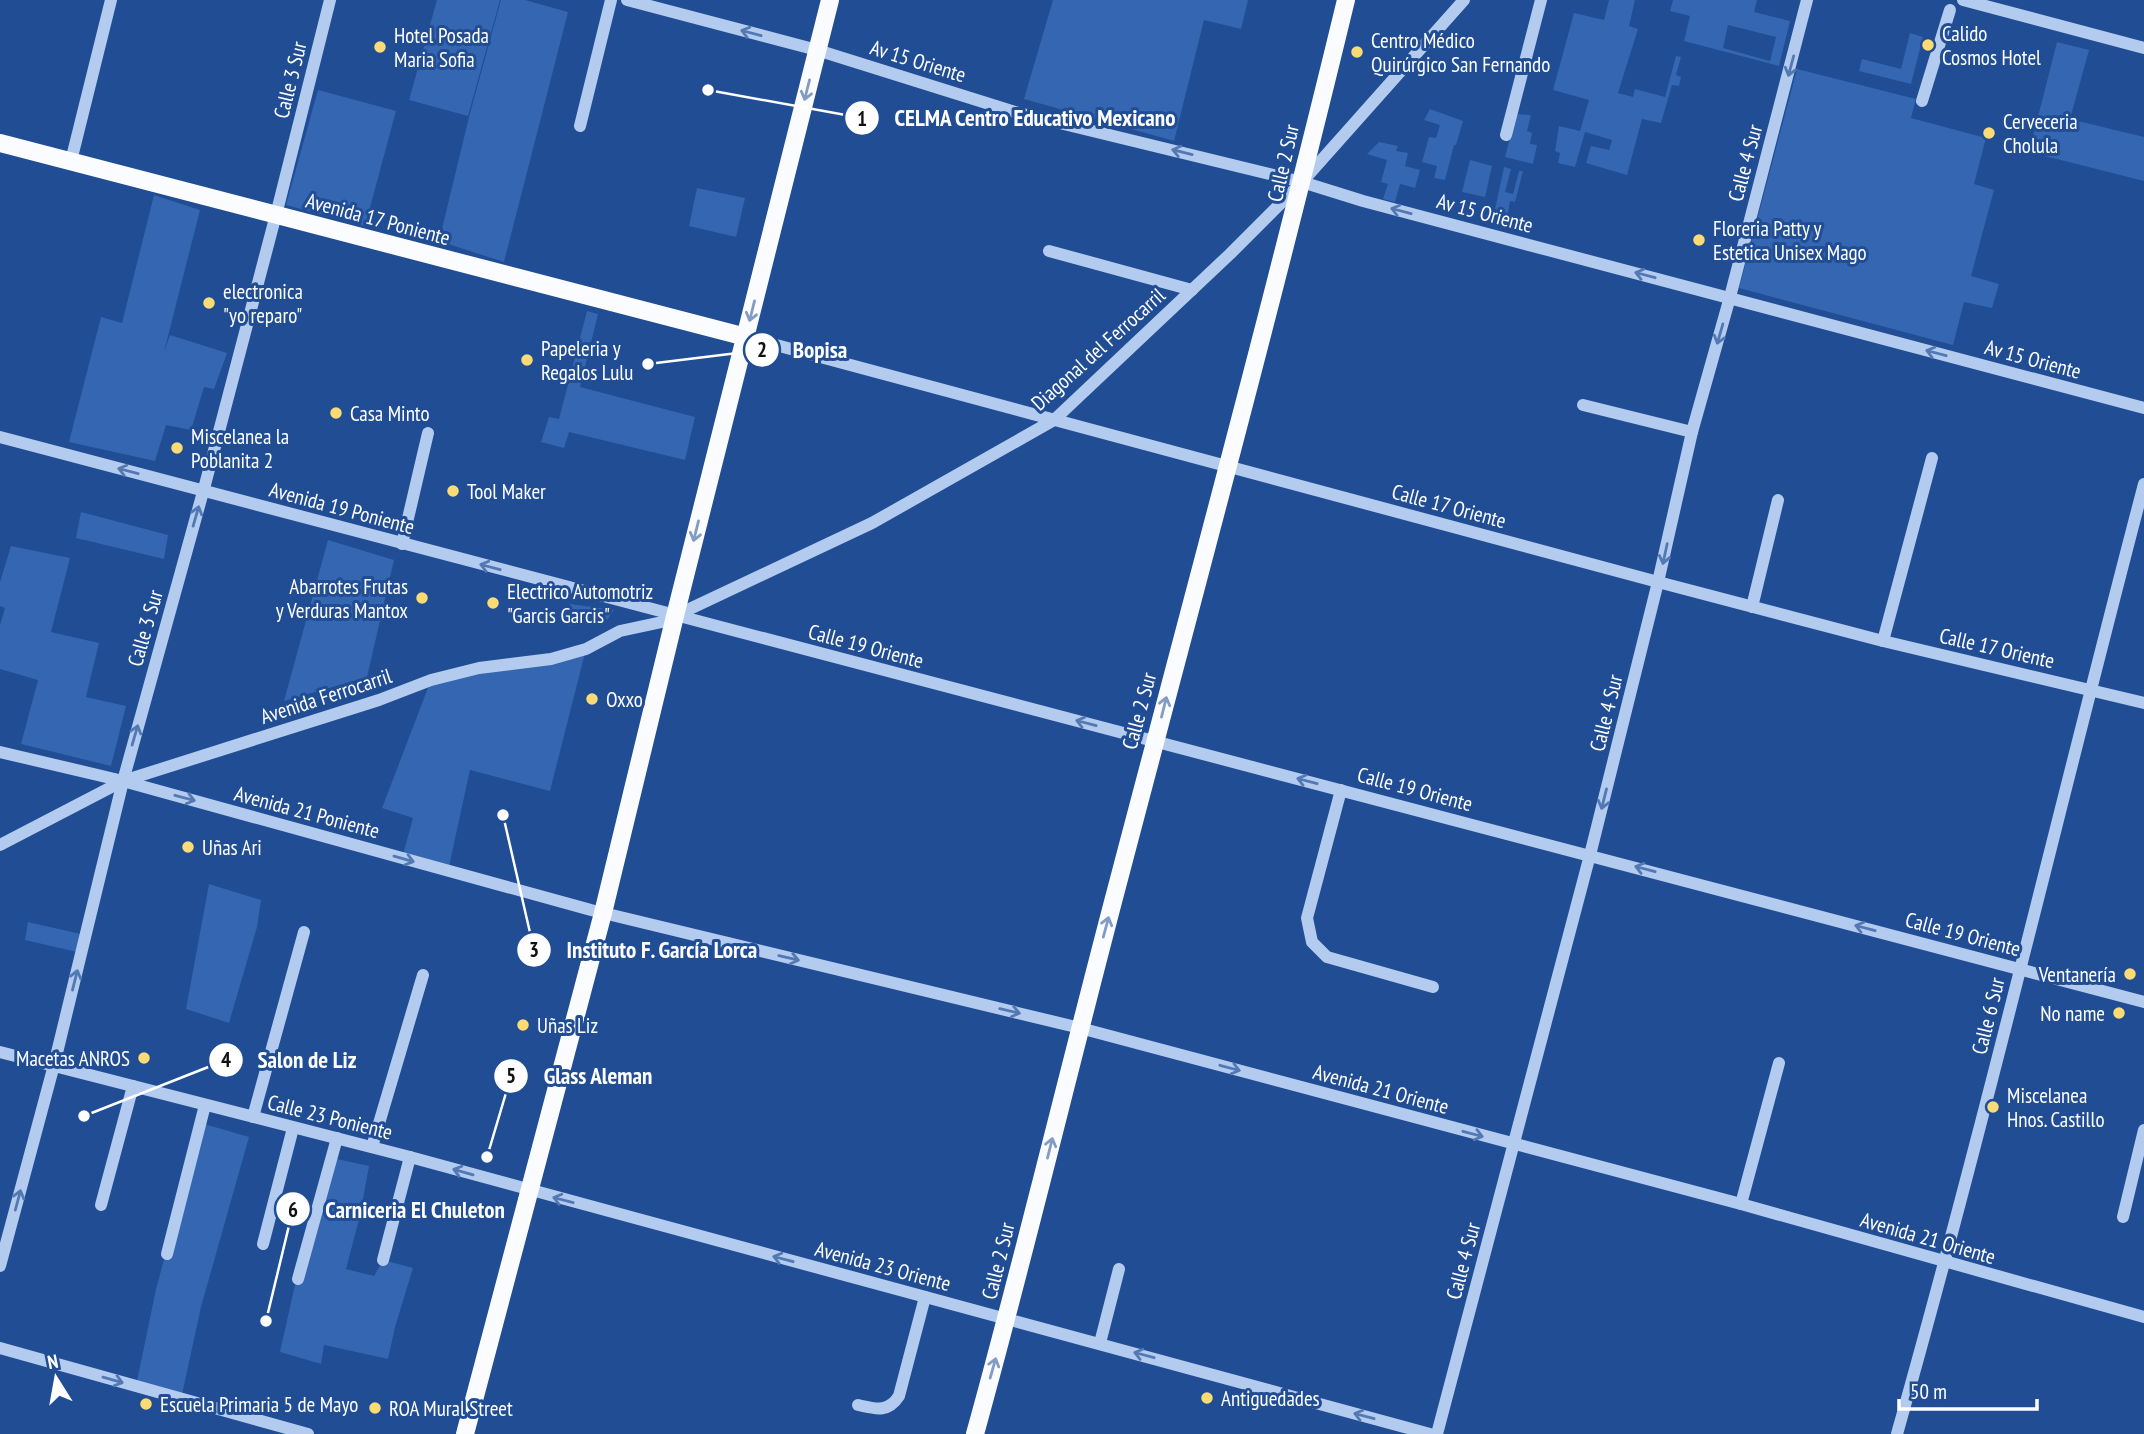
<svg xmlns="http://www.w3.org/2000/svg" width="2144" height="1434" font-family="'PT Sans Narrow',sans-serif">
<rect width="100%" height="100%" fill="#204d94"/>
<g fill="#3466b1" fill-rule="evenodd">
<path d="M437,0H500L468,116L409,100Z"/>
<path d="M501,0H525L568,12L504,262L439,241L469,117Z"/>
<path d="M1053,0H1248L1241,29L1204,20L1174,141L1024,99Z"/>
<path d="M1609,0H1635L1629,26L1638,29L1618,93L1633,97L1635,89L1665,97L1676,56L1681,57L1676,75L1681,77L1679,86L1672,85L1661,123L1642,119L1627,175L1586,163L1591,146L1609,150L1612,140L1585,132L1575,167L1558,163L1560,153L1555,151L1559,126L1580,131L1589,100L1553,90L1574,13L1604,20Z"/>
<path d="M1673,0H1757L1754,12L1790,21L1779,66L1684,41L1690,16L1670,11ZM1728,25L1776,37L1770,61L1723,48Z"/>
<path d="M1910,33L1923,37L1911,84L1859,71L1862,59L1901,69Z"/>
<path d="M2057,42L2089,50L2070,119L2144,137V181L2029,152Z"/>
<path d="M1797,69L1916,99L1911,118L1986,138L1974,184L1994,190L1971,276L1999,284L1992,308L1964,302L1953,345L1739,288Z"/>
<path d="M318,90L396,111L365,226L286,205Z"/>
<path d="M1430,109L1463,121L1456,145H1454L1445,180L1434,178L1437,166L1422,162L1429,137L1436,138L1440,125L1424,120Z"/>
<path d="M1516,114L1531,115L1527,131L1532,133L1530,144L1537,145L1533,164L1505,157Z"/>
<path d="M1379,142L1398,146L1396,151L1408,153L1405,166L1420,170L1415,188L1400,184L1395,202L1383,199L1388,184L1381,182L1387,160L1367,154Z"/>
<path d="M1470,160L1492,166L1485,197L1462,192Z"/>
<path d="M1504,167L1511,169L1505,192L1513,194L1519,171H1523L1515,202L1510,201L1508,214L1501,212L1500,215L1494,214Z"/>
<path d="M697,188L745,198L736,237L689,226Z"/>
<path d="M154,195L200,210L164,352L170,335L227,353L214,389L204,387L191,430L166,425L155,461L69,442L101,317L122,323Z"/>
<path d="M587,311L598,314L580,387L695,417L685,460L569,432L564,448L541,442L549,417L559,419Z"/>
<path d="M81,512L168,535L164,559L76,538Z"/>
<path d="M328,540L394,560L367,677L284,701Z"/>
<path d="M11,546L70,558L51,632L99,643L86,697L126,706L111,766L21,744L38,680L0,669V625L5,608L0,606V582Z"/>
<path d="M570,604L614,610L607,620L581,618L576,625L567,626L563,612L571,610Z"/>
<path d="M586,649L550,791L470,770L448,871L402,858L413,818L382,808L431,680Z"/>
<path d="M209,884L261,900L257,927L229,1023L186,1009Z"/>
<path d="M28,922L85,935L81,953L25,940Z"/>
<path d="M201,1123L249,1137L201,1307L181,1399L136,1386L156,1289Z"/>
<path d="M332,1158L369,1166L360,1216L346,1269L374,1276L383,1260L413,1268L395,1327L388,1359L324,1345L321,1364L280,1352L294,1289Z"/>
</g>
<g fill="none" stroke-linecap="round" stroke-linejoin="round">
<g stroke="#b3cbee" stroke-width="12">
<path d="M627,0L817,50L1015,112L1302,182L1363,201L2144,408"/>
<path d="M1963,0L2144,48"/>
<path d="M1922,101L1950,10"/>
<path d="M580,126L611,0"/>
<path d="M1506,135L1541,0"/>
<path d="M71,161L111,0"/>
<path d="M1049,251L1192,290"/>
<path d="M746,337L1658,582L1883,641L2144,703"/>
<path d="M1583,405L1692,432"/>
<path d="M0,437L2144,1002"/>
<path d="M402,544L428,433"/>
<path d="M1752,607L1778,500"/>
<path d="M1883,641L1932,458"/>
<path d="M0,752L123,781L591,910L1080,1028L1741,1204L2144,1317"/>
<path d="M1341,790L1307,918L1312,942L1327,957L1433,987"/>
<path d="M0,845L123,781L379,700L431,680L479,668L551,659L586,649L620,631L662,622L872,523L1054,420L1230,254L1302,182L1464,0"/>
<path d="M0,1052L410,1157L1430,1434"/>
<path d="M253,1117L304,932"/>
<path d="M372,1147L423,975"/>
<path d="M1741,1204L1779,1063"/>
<path d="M101,1205L133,1086"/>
<path d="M2123,1217L2144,1130"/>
<path d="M263,1244L293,1128"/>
<path d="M167,1254L205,1105"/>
<path d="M383,1260L410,1157"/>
<path d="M0,1266L54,1065L123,781L206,481L279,203L330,0"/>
<path d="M298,1279L337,1138"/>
<path d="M1100,1343L1119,1269"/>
<path d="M0,1348L308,1434"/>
<path d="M858,1405C876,1409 888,1413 899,1396L925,1297"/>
<path d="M1437,1434L1590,855L1658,582L1692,432L1730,297L1807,0"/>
<path d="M1897,1434C1986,1119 2061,800 2144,484"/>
</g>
<g stroke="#fafcff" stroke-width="18">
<path d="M0,143L746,337"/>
<path d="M465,1434L603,913L675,616L830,0"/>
<path d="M975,1434C1026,1250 1070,1064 1119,879C1196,586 1275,294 1346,0"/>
</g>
</g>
<defs><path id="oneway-shaft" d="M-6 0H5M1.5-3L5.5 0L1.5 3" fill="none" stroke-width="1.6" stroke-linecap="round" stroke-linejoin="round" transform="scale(1.75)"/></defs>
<g stroke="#5379b4">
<use href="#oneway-shaft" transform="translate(751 33) rotate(-165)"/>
<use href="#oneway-shaft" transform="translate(1791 66) rotate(105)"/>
<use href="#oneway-shaft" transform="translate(1182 152) rotate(-166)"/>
<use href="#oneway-shaft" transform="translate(1401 211) rotate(-165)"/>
<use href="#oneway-shaft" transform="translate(1645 275) rotate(-165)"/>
<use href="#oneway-shaft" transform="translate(1720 334) rotate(106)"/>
<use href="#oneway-shaft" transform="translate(1936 353) rotate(-165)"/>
<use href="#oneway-shaft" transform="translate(128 471) rotate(-165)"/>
<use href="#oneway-shaft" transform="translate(196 516) rotate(-74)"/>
<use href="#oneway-shaft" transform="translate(1665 554) rotate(102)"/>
<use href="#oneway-shaft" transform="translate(490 567) rotate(-165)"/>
<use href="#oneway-shaft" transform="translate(1086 723) rotate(-165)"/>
<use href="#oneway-shaft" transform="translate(135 735) rotate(-74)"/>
<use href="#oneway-shaft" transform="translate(1307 781) rotate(-165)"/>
<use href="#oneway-shaft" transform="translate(185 798) rotate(15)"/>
<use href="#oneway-shaft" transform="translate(1604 799) rotate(104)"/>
<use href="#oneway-shaft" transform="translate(404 859) rotate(16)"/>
<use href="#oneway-shaft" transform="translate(1645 869) rotate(-165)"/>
<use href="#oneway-shaft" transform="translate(1865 928) rotate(-165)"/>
<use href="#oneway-shaft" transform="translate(789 958) rotate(13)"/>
<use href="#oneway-shaft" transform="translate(75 980) rotate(-76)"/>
<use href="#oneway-shaft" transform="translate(1010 1011) rotate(13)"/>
<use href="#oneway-shaft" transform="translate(1230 1068) rotate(15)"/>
<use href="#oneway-shaft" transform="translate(1473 1134) rotate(15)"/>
<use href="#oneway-shaft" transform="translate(463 1172) rotate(-164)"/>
<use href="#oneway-shaft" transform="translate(18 1200) rotate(-75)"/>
<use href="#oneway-shaft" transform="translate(563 1200) rotate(-165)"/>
<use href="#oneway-shaft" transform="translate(783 1259) rotate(-165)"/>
<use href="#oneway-shaft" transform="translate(1144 1355) rotate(-165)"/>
<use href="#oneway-shaft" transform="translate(113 1380) rotate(16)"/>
<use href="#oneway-shaft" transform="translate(1364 1416) rotate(-165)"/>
</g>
<g stroke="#829cc4">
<use href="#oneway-shaft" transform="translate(807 90) rotate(104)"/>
<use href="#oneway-shaft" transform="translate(752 311) rotate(104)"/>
<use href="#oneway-shaft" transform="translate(696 531) rotate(104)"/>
<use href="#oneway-shaft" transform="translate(1164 707) rotate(-76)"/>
<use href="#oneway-shaft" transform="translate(1106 927) rotate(-75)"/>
<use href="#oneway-shaft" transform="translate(1050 1148) rotate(-76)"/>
<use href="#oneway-shaft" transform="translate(993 1368) rotate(-74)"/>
</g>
<g fill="#fbdb73" stroke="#204d94" stroke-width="2.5">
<circle cx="1928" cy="45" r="7"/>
<circle cx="380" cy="47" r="7"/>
<circle cx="1357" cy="52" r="7"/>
<circle cx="1989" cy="133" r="7"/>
<circle cx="1699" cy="240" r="7"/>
<circle cx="209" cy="303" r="7"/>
<circle cx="527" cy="360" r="7"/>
<circle cx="336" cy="413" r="7"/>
<circle cx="177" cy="448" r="7"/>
<circle cx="453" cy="491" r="7"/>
<circle cx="422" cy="598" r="7"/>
<circle cx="493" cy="603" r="7"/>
<circle cx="592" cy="699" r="7"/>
<circle cx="188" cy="847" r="7"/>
<circle cx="2130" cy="974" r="7"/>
<circle cx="2119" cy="1013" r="7"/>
<circle cx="523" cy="1025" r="7"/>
<circle cx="144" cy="1058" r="7"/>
<circle cx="1993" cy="1107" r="7"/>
<circle cx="1207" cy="1398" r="7"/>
<circle cx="146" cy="1404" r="7"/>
<circle cx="375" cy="1408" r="7"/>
</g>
<g text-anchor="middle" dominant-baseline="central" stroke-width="6" stroke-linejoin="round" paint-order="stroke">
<g font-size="21" fill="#fff" stroke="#204d94" text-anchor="start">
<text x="1942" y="33">Calido<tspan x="1942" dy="24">Cosmos Hotel</tspan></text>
<text x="394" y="35">Hotel Posada<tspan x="394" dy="24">Maria Sofia</tspan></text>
<text x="1371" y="40">Centro Médico<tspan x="1371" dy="24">Quirúrgico San Fernando</tspan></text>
<text x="2003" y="121">Cerveceria<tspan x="2003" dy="24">Cholula</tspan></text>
<text x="1713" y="228">Floreria Patty y<tspan x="1713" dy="24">Estetica Unisex Mago</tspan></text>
<text x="223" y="291">electronica<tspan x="223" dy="24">"yo reparo"</tspan></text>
<text x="541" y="348">Papeleria y<tspan x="541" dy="24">Regalos Lulu</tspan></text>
<text x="350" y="413">Casa Minto</text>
<text x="191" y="436">Miscelanea la<tspan x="191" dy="24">Poblanita 2</tspan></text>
<text x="467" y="491">Tool Maker</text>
<text x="408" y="586" text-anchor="end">Abarrotes Frutas<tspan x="408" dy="24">y Verduras Mantox</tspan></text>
<text x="507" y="591">Electrico Automotriz<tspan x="507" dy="24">"Garcis Garcis"</tspan></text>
<text x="606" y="699">Oxxo</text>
<text x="202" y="847">Uñas Ari</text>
<text x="2116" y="974" text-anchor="end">Ventanería</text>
<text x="2105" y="1013" text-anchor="end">No name</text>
<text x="537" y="1025">Uñas Liz</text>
<text x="130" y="1058" text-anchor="end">Macetas ANROS</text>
<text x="2007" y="1095">Miscelanea<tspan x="2007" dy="24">Hnos. Castillo</tspan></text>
<text x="1221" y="1398">Antiguedades</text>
<text x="160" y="1404">Escuela Primaria 5 de Mayo</text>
<text x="389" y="1408">ROA Mural Street</text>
</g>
<g font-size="21" fill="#fff" stroke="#204d94">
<text transform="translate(918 61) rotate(17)">Av 15 Oriente</text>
<text transform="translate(290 80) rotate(-76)">Calle 3 Sur</text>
<text transform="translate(1283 163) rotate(-77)">Calle 2 Sur</text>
<text transform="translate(1745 163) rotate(-75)">Calle 4 Sur</text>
<text transform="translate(1485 213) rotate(15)">Av 15 Oriente</text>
<text transform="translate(378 219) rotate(15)">Avenida 17 Poniente</text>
<text transform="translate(1098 349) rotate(-42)">Diagonal del Ferrocarril</text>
<text transform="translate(2033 359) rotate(15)">Av 15 Oriente</text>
<text transform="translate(1449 506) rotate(15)">Calle 17 Oriente</text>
<text transform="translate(342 508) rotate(15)">Avenida 19 Poniente</text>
<text transform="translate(145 628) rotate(-74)">Calle 3 Sur</text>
<text transform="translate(866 646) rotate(15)">Calle 19 Oriente</text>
<text transform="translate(1997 648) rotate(13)">Calle 17 Oriente</text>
<text transform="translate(326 696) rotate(-18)">Avenida Ferrocarril</text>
<text transform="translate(1139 711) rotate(-75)">Calle 2 Sur</text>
<text transform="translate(1606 713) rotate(-76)">Calle 4 Sur</text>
<text transform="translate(1415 789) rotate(15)">Calle 19 Oriente</text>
<text transform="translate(307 812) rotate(15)">Avenida 21 Poniente</text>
<text transform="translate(1963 934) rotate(15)">Calle 19 Oriente</text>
<text transform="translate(1988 1016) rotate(-76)">Calle 6 Sur</text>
<text transform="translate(1381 1089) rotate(15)">Avenida 21 Oriente</text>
<text transform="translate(330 1117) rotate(14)">Calle 23 Poniente</text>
<text transform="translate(1928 1238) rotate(16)">Avenida 21 Oriente</text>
<text transform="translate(998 1261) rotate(-76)">Calle 2 Sur</text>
<text transform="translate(1463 1261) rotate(-75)">Calle 4 Sur</text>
<text transform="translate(883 1266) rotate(15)">Avenida 23 Oriente</text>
</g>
</g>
<path fill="none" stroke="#fff" stroke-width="2.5" d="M708 90L862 118M648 364L762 350M503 815L534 950M84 1116L226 1060M487 1157L511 1076M266 1321L293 1209"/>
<g fill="#fff" stroke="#204d94" stroke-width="2.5">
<circle cx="708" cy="90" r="7"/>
<circle cx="648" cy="364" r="7"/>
<circle cx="503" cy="815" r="7"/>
<circle cx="84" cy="1116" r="7"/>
<circle cx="487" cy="1157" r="7"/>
<circle cx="266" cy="1321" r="7"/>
<circle cx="862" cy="118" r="18"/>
<circle cx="762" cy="350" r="18"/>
<circle cx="534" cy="950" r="18"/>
<circle cx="226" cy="1060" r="18"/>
<circle cx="511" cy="1076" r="18"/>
<circle cx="293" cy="1209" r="18"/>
</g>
<g font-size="21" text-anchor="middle" font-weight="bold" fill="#111">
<text x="862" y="126">1</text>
<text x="762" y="357">2</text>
<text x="534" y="957">3</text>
<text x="226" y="1067">4</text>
<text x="511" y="1083">5</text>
<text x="293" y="1217">6</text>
</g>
<g font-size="23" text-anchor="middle" font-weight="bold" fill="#fff" stroke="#204d94" stroke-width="6" stroke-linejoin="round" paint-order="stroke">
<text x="1035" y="126">CELMA Centro Educativo Mexicano</text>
<text x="820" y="358">Bopisa</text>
<text x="662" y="958">Instituto F. García Lorca</text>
<text x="307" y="1068">Salon de Liz</text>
<text x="598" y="1084">Glass Aleman</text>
<text x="415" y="1218">Carniceria El Chuleton</text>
</g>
<g transform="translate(56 1378) rotate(349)" stroke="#204d94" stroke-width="5" paint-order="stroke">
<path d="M0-5L12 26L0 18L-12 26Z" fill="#ffffff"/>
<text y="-10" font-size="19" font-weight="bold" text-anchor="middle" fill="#ffffff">N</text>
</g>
<path d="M1899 1399v10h138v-10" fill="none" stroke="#ffffff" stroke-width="3.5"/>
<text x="1910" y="1399" font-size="21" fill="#ffffff" stroke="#204d94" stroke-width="5" paint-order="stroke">50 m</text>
</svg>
